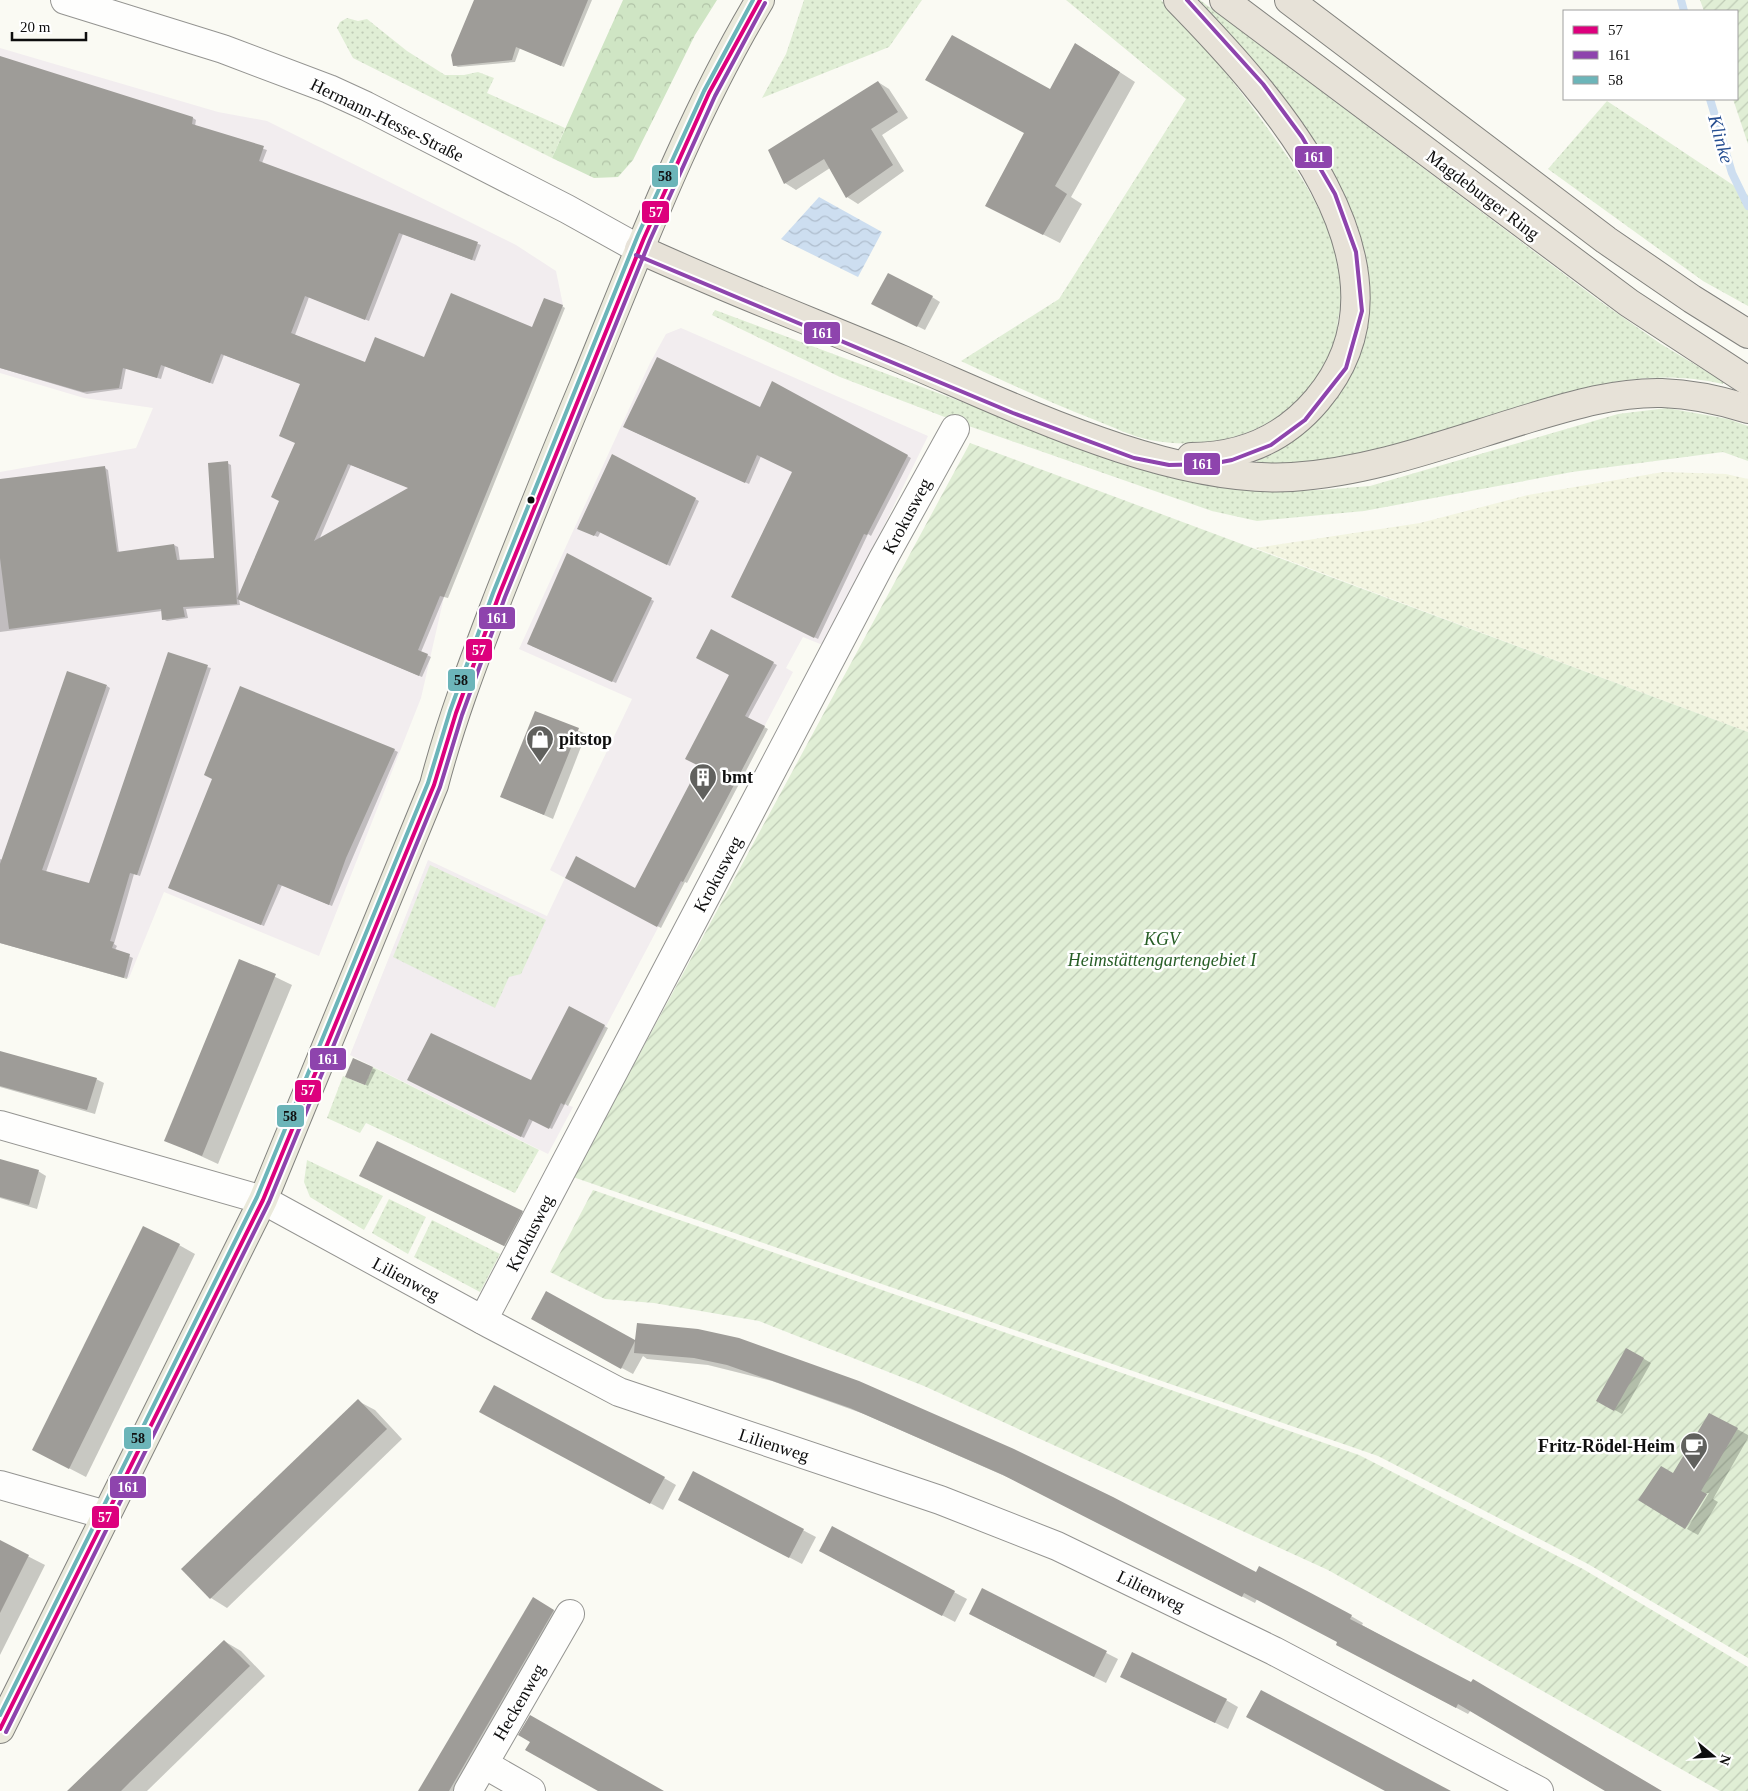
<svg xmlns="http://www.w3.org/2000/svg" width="1748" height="1791" font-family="Georgia,serif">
<defs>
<pattern id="farmland-dots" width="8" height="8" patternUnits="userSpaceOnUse" patternTransform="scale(1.25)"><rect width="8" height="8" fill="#f3f5e1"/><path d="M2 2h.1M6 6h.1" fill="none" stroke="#cfd1c0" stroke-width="1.8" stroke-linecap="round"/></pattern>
<pattern id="grass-dots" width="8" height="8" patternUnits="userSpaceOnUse" patternTransform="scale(1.25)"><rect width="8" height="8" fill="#e0eed5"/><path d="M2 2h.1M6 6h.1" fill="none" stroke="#bfcbb6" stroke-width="1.8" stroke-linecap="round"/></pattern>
<pattern id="forest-crowns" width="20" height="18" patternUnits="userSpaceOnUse" patternTransform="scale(1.25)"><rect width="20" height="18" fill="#cfe5c4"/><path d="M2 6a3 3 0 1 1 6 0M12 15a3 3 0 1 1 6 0" fill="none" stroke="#b1c3a7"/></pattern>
<pattern id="garden-furrows" width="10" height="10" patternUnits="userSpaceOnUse" patternTransform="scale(1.25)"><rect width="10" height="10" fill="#e0eed5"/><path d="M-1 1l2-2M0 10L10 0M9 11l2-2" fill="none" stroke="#bfcbb6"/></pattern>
<pattern id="water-waves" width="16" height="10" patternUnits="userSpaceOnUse" patternTransform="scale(1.25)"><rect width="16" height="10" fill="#cddef0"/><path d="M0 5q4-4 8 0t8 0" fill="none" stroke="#afbdcd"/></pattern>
</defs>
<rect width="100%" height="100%" fill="#fafaf3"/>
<g fill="#f2edef">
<path d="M0,48L218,112L267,121L516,245L556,271L563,305L444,597L421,698L319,956L164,892L129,978L0,943V472L136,448L153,408L84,398L0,373Z"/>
<path d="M681,328L928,436L825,646L803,637L798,646L786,668L793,672L565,1104L573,1107L548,1154L350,1055L428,860L547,916L565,878L550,870L632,699L519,649L650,363L666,334Z"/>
</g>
<path fill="url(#farmland-dots)" d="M1663,472L1726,474L1748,479V732L1255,548L1420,523L1528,495Z"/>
<g fill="url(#grass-dots)">
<path d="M804,0H922L889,47L762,98L786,54Z"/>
<path d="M1066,0H1161C1198,37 1232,79 1263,122C1300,173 1337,225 1342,290C1343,299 1340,310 1338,319C1337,328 1337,340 1334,348C1326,368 1309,388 1295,402C1258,439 1201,450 1150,440C1131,436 1113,427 1095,420C1049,402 1005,382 961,361L1059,299L1186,99Z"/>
<path d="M1193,0H1200L1601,302L1661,344L1724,382L1723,384C1632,363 1557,397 1472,422C1422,437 1361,457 1310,462C1292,464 1274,464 1257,464V461C1295,446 1326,418 1346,383C1376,332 1373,273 1353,219C1349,209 1345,197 1339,188C1322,160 1299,136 1279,110C1250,74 1222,37 1193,0Z"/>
<path d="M347,18L358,21L367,19L407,51L445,75H464L478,72L494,78L487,93L565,128L552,158L353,58L337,28L340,22Z"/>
<path d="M1607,101L1748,195V306L1703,281L1548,169Z"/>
<path d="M715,310L1040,431L1199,481L1253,491L1319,490L1370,486L1618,414L1667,408L1728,419L1748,426V461L1723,452L1572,472L1364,511L1257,521L1212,511L963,424L840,377L712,315Z"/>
<path d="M430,865L546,920L521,974L509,977L495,1008L393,957Z"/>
<path d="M373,1067L539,1150L515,1193L366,1123L360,1133L327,1118L343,1076L365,1085Z"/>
<path d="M307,1160L383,1196L364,1230L310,1197L304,1182Z"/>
<path d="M389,1199L426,1217L408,1254L372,1233Z"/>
<path d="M432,1220L500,1254L480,1292L414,1257Z"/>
</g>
<path fill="url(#forest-crowns)" d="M623,0H717L695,35L633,160L618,177L594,178L552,158Z"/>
<g fill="url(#garden-furrows)">
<path d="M1700,0H1748V144L1733,99H1737V11H1704Z"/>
<path d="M970,443L1748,732V1658L1588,1564L1378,1456L573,1177Z"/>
<path d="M593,1190L1359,1455L1583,1569L1748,1667V1791H1720L1328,1570L924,1386L759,1321L654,1303L605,1299L550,1272Z"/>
</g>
<path fill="url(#water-waves)" d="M819,197L882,232L858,277L781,239Z"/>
<g fill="#0003" fill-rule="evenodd">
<path d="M475,0H592L564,67L520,48L515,62L458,67L454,65Z"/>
<path d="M1092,54L1135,82L1071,197L1082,204L1060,243L987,206L1050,91Z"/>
<path d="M0,57L193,118L196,120L195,126L267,150L262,163L481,245L475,261L403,234L369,321L309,297L295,335L366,364L425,358L533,329L562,306L565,308L448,598L444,597L421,652L431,657L422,677L239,599L240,605L186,609L188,618L167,621L163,619L162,611L0,632V480L105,468L108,470L119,553L174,545L178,547L180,561L215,559L227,463L231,465L239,598L280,500L296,443L301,384L224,355L213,384L165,366L161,379L126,368L122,389L87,394L0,368ZM351,465L410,488L319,540Z"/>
<path d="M878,82L889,89L908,118L882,135L904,171L858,204L847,197L830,168L796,190L785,183L770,150Z"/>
<path d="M932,297L940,302L925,330L881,308Z"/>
<path d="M773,383L911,458L871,536L868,534L818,639L732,597L794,472L761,456L749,484L628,429L761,409Z"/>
<path d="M612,455L699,501L670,566L601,531L598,537L582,530Z"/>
<path d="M568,555L654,601L616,683L532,646Z"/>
<path d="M712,631L777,665L748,718L768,729L687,883L685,882L661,928L566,877L635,889L701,766L730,675Z"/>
<path d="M207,667L211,668L140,876L134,874L114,944L117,946L115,950L133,958L127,979L0,943V859L3,860L107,686L110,688L46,872L90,885Z"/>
<path d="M536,712L586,734L553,819L502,797Z"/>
<path d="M394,750L398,752L332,906L282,885L264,926L173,889Z"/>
<path d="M240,960L292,985L218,1164L166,1140Z"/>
<path d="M570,1008L608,1028L568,1106L565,1104L552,1129L533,1120L524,1138L409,1080L531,1082Z"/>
<path d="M0,1052L96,1079L104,1083L95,1114L0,1087Z"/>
<path d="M372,1068L376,1070L368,1086L350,1078Z"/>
<path d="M0,1161L38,1171L46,1176L37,1209L0,1198Z"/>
<path d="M361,1176L522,1212L538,1221L521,1254Z"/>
<path d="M179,1245L195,1254L86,1477L34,1450Z"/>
<path d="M546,1293L636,1342L698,1330L1351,1616L1363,1623L1362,1625L1661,1791H1609L1471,1710L1468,1714L1349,1651L1338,1641L1257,1599L1255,1603L1016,1481L864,1414L772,1381L708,1365L647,1359L643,1356L633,1374L544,1326Z"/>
<path d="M1627,1349L1651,1363L1622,1414L1597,1400Z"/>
<path d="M358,1401L375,1410L402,1439L227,1608L211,1598L183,1569Z"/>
<path d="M493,1418L664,1478L676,1485L663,1510Z"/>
<path d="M1737,1429L1748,1435V1438L1713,1499L1718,1502L1698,1535L1687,1529L1709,1493H1706L1685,1528L1673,1475Z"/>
<path d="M694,1473L816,1537L802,1564L692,1507Z"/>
<path d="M833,1528L967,1599L955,1622L833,1558Z"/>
<path d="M0,1542L45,1565L0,1655Z"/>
<path d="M983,1590L1118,1659L1106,1683L983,1621Z"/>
<path d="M533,1599L562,1615L459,1791H419Z"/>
<path d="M224,1641L241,1651L265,1676L147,1791H69Z"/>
<path d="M1134,1683L1226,1700L1238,1707L1228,1729Z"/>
</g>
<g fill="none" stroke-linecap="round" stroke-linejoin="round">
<g stroke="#cddef0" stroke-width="8">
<path d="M1681,0L1684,11"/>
<path d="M1710,99L1732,173L1748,206"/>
</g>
</g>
<g fill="#9e9c98" fill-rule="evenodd">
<path d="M474,0H588L561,66L516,47L512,60L453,66L451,55Z"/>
<path d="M952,35L1050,89L1075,43L1120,72L1055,186L1067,194L1043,235L985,206L1024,133L925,80Z"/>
<path d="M0,56L193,117L192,124L264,146L259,161L478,242L472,260L399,233L365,320L305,296L291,333L365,362L375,337L424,357L451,293L532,327L544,298L563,305L444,597L440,596L418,650L428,654L419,676L237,599L279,501L271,497L295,443L279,436L300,384L221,354L210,383L161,365L157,378L123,368L119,388L83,392L0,368ZM348,464L408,488L314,541Z"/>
<path d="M878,81L898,112L871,129L893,165L846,198L824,159L784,184L768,150Z"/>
<path d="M888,273L933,296L917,327L871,304Z"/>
<path d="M657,357L760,407L772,381L908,455L867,535L864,534L814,638L731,597L792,472L757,455L745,483L623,427Z"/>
<path d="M612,454L696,498L667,565L597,531L594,536L577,529Z"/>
<path d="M228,461L237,604L183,607L185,617L162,620L161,609L9,629L0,558V479L105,466L117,552L174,544L177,560L214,558L208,463Z"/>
<path d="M567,553L652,598L612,682L527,644Z"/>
<path d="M711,629L774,662L745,716L765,726L683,882L681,881L657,927L565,878L576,856L635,888L699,766L685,759L729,675L696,658Z"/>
<path d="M168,652L208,665L137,875L130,873L110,941L114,942L112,948L130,954L124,978L0,943V864L67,671L107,685L42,870L89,883Z"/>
<path d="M240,686L395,749L346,858L329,905L278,884L261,925L168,888L212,779L204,775Z"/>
<path d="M535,711L579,728L544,815L500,797Z"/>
<path d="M239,959L276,974L202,1156L164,1141Z"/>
<path d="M569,1006L605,1025L564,1105L561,1103L549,1129L529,1119L521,1137L407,1080L431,1033L531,1080Z"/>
<path d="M0,1051L97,1078L87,1110L0,1086Z"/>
<path d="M353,1058L373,1067L365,1085L345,1077Z"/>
<path d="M377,1141L523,1211L504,1246L359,1176Z"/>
<path d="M0,1159L39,1170L29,1205L0,1197Z"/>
<path d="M143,1226L180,1244L69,1469L32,1450Z"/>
<path d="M546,1291L635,1340L637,1323L698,1329L739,1338L859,1381L1014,1449L1113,1497L1256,1572L1259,1566L1309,1592L1352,1615L1350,1619L1471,1682L1473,1679L1662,1791H1605L1458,1704L1456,1708L1336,1645L1337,1642L1244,1593L1242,1597L1003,1475L850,1408L727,1365L694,1358L634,1353L635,1341L621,1369L531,1319Z"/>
<path d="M1626,1348L1644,1358L1614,1411L1596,1401Z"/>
<path d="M494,1385L665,1477L650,1504L479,1412Z"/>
<path d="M358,1399L387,1429L210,1599L181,1569Z"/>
<path d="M1709,1413L1738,1428L1701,1491L1707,1494L1685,1529L1638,1500L1661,1466L1673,1473Z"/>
<path d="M693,1471L804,1529L789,1558L678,1500Z"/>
<path d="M832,1526L955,1591L942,1616L819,1551Z"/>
<path d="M0,1540L29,1555L0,1613Z"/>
<path d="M982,1588L1107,1651L1094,1677L969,1614Z"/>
<path d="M533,1597L554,1610L449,1791H418Z"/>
<path d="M224,1640L250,1666L130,1782L121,1791H67Z"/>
<path d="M1132,1652L1227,1699L1215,1723L1120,1677Z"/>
<path d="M1261,1690L1278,1699L1451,1791H1385L1282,1736L1246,1717Z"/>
<path d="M530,1715L664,1791H598L525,1750L530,1742L518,1735Z"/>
</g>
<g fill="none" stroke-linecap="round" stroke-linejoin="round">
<g stroke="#949491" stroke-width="30">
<g id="minor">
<path d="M65,0L223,49L329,89L366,106L567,209L639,249"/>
<path d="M0,1125L263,1200L490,1324L619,1392L940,1500L1057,1546L1274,1651L1539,1791"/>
<path d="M483,1320L883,559L955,429"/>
<path d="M0,1485L106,1515"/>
<path d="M484,1764L531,1791"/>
<path d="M468,1791L570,1614"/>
</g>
</g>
<g stroke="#82827e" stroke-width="30">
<path id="major" d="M0,1729L263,1200L434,785C451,720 475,658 499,595C527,524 555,454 584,385C638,254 687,122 760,0"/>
</g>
<g stroke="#82827e" stroke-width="30">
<g id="highway">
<path d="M1178,0C1270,94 1429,268 1317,400C1284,439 1241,457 1191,457"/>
<path d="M1224,0L1629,303L1748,381"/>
<path d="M1289,0L1606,240L1692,299L1748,334"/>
<path d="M639,249C726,289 815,323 903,360C1016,408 1169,484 1292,477C1373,472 1453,441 1530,418C1573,405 1617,392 1662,393C1691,394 1720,400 1748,409"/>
</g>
</g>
<use href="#minor" stroke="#fefefd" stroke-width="28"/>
<use href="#major" stroke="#eae9db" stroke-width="28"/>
<use href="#highway" stroke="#e7e2d8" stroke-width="28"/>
<g stroke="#fff" stroke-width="8">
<path id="bus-1" d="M0,1729L263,1200L434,785L456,713L499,595L644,238L709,93L760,0"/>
</g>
<g stroke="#fff" stroke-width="8">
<g id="bus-2">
<path d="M636,255L1013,413L1134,458L1169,465L1211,464L1232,460L1271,445L1305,420L1346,368L1362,311L1356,252L1335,194L1302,137L1263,84L1187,0"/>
<path d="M6,1732L269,1202L440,787L462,715L505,597L650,240L715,96L765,3"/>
</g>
</g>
<g stroke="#fff" stroke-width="8">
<path id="bus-3" d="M0,1715L257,1197L428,783L450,711L493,593L638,235L704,91L753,0"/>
</g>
<use href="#bus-1" stroke="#dd007d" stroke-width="4"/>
<use href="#bus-2" stroke="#8e44ad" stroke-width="4"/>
<use href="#bus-3" stroke="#6cb5b9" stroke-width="4"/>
</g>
<defs>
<g id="shop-pin" transform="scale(1.4375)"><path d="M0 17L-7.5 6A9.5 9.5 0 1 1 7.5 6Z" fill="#61615e" stroke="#fff"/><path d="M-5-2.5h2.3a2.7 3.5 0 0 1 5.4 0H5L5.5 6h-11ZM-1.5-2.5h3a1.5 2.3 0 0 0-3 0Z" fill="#fff"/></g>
<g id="building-pin" transform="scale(1.4375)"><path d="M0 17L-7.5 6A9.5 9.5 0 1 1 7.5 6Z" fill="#61615e" stroke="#fff"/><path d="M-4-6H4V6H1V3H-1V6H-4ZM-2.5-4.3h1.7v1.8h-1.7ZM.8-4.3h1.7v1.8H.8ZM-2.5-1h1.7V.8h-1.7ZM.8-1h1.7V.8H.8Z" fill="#fff"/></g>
<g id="cafe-pin" transform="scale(1.4375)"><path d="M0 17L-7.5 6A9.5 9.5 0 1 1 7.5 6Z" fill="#61615e" stroke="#fff"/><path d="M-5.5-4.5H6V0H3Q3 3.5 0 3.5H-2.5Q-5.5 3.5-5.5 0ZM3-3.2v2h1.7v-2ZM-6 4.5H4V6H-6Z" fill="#fff"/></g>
</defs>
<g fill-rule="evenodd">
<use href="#shop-pin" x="540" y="739"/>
<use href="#building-pin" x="703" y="777"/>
<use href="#cafe-pin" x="1694" y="1446"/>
</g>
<circle fill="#0e0e0e" stroke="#fff" stroke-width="2" cx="531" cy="500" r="4.5"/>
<g text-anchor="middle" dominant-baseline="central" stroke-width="5" stroke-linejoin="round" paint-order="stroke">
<g font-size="18" fill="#0e0e0e" stroke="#fff">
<text transform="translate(387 120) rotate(26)">Hermann-Hesse-Straße</text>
<text transform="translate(1483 195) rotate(37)">Magdeburger Ring</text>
<text transform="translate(907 516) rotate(-62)">Krokusweg</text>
<text transform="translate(718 874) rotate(-62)">Krokusweg</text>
<text transform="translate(530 1233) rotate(-63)">Krokusweg</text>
<text transform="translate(406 1279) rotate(28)">Lilienweg</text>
<text transform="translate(774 1445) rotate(18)">Lilienweg</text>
<text transform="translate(1151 1591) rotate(26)">Lilienweg</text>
<text transform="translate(519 1702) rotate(-60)">Heckenweg</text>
</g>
<g font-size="18" font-weight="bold" fill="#0e0e0e" stroke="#fff" text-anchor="start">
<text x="559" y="739">pitstop</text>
<text x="722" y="777">bmt</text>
<text x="1675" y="1446" text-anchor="end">Fritz-Rödel-Heim</text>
</g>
<g font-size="18" font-style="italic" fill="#275e26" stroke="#fff">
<text x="1162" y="939">KGV<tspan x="1162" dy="21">Heimstättengartengebiet I</tspan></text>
</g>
<g font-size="19" font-style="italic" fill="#264e91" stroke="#fff">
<text transform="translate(1721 139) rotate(74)">Klinke</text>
</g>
</g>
<g stroke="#fff" stroke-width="2">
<rect x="1294" y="145" width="39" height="24" rx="5" fill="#8e44ad"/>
<rect x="651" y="164" width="28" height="24" rx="5" fill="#6cb5b9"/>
<rect x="641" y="200" width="29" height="24" rx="5" fill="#dd007d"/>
<rect x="803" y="321" width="38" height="24" rx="5" fill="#8e44ad"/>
<rect x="1183" y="452" width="38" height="24" rx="5" fill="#8e44ad"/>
<rect x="478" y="606" width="38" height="24" rx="5" fill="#8e44ad"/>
<rect x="465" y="638" width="28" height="24" rx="5" fill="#dd007d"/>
<rect x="447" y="668" width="29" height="24" rx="5" fill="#6cb5b9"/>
<rect x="309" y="1047" width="38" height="24" rx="5" fill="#8e44ad"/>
<rect x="294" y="1079" width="28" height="24" rx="5" fill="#dd007d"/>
<rect x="276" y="1104" width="29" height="24" rx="5" fill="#6cb5b9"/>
<rect x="123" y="1426" width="29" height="24" rx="5" fill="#6cb5b9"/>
<rect x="109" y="1475" width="38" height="24" rx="5" fill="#8e44ad"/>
<rect x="91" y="1505" width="29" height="24" rx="5" fill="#dd007d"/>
</g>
<g font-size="14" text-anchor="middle" font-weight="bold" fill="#fff">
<text x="1314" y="162">161</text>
<text x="656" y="217">57</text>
<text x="822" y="338">161</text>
<text x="1202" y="469">161</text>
<text x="497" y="623">161</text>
<text x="479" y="655">57</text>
<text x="328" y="1064">161</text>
<text x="308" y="1095">57</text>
<text x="128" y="1492">161</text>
<text x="105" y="1522">57</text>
</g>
<g font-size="14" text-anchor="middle" font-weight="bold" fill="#111">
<text x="665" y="181">58</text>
<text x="461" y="685">58</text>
<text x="290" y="1121">58</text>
<text x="138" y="1443">58</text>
</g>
<rect x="1563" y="10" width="175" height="90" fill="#ffffff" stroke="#9f9f9f"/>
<rect x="1573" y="26" width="25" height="8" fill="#dd007d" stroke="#9f9f9f"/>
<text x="1608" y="35" font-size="15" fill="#0e0e0e">57</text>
<rect x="1573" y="51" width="25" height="8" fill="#8e44ad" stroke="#9f9f9f"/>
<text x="1608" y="60" font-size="15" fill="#0e0e0e">161</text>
<rect x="1573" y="76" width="25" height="8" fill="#6cb5b9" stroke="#9f9f9f"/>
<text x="1608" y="85" font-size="15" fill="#0e0e0e">58</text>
<g transform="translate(1713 1756) rotate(108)" stroke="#ffffff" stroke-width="4" paint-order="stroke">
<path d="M0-4L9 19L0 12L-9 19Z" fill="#0e0e0e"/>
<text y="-8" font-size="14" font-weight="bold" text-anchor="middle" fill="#0e0e0e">N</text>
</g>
<path d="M12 32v8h74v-8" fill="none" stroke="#0e0e0e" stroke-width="2.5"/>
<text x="20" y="32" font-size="15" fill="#0e0e0e" stroke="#ffffff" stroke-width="4" paint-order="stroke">20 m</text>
</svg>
